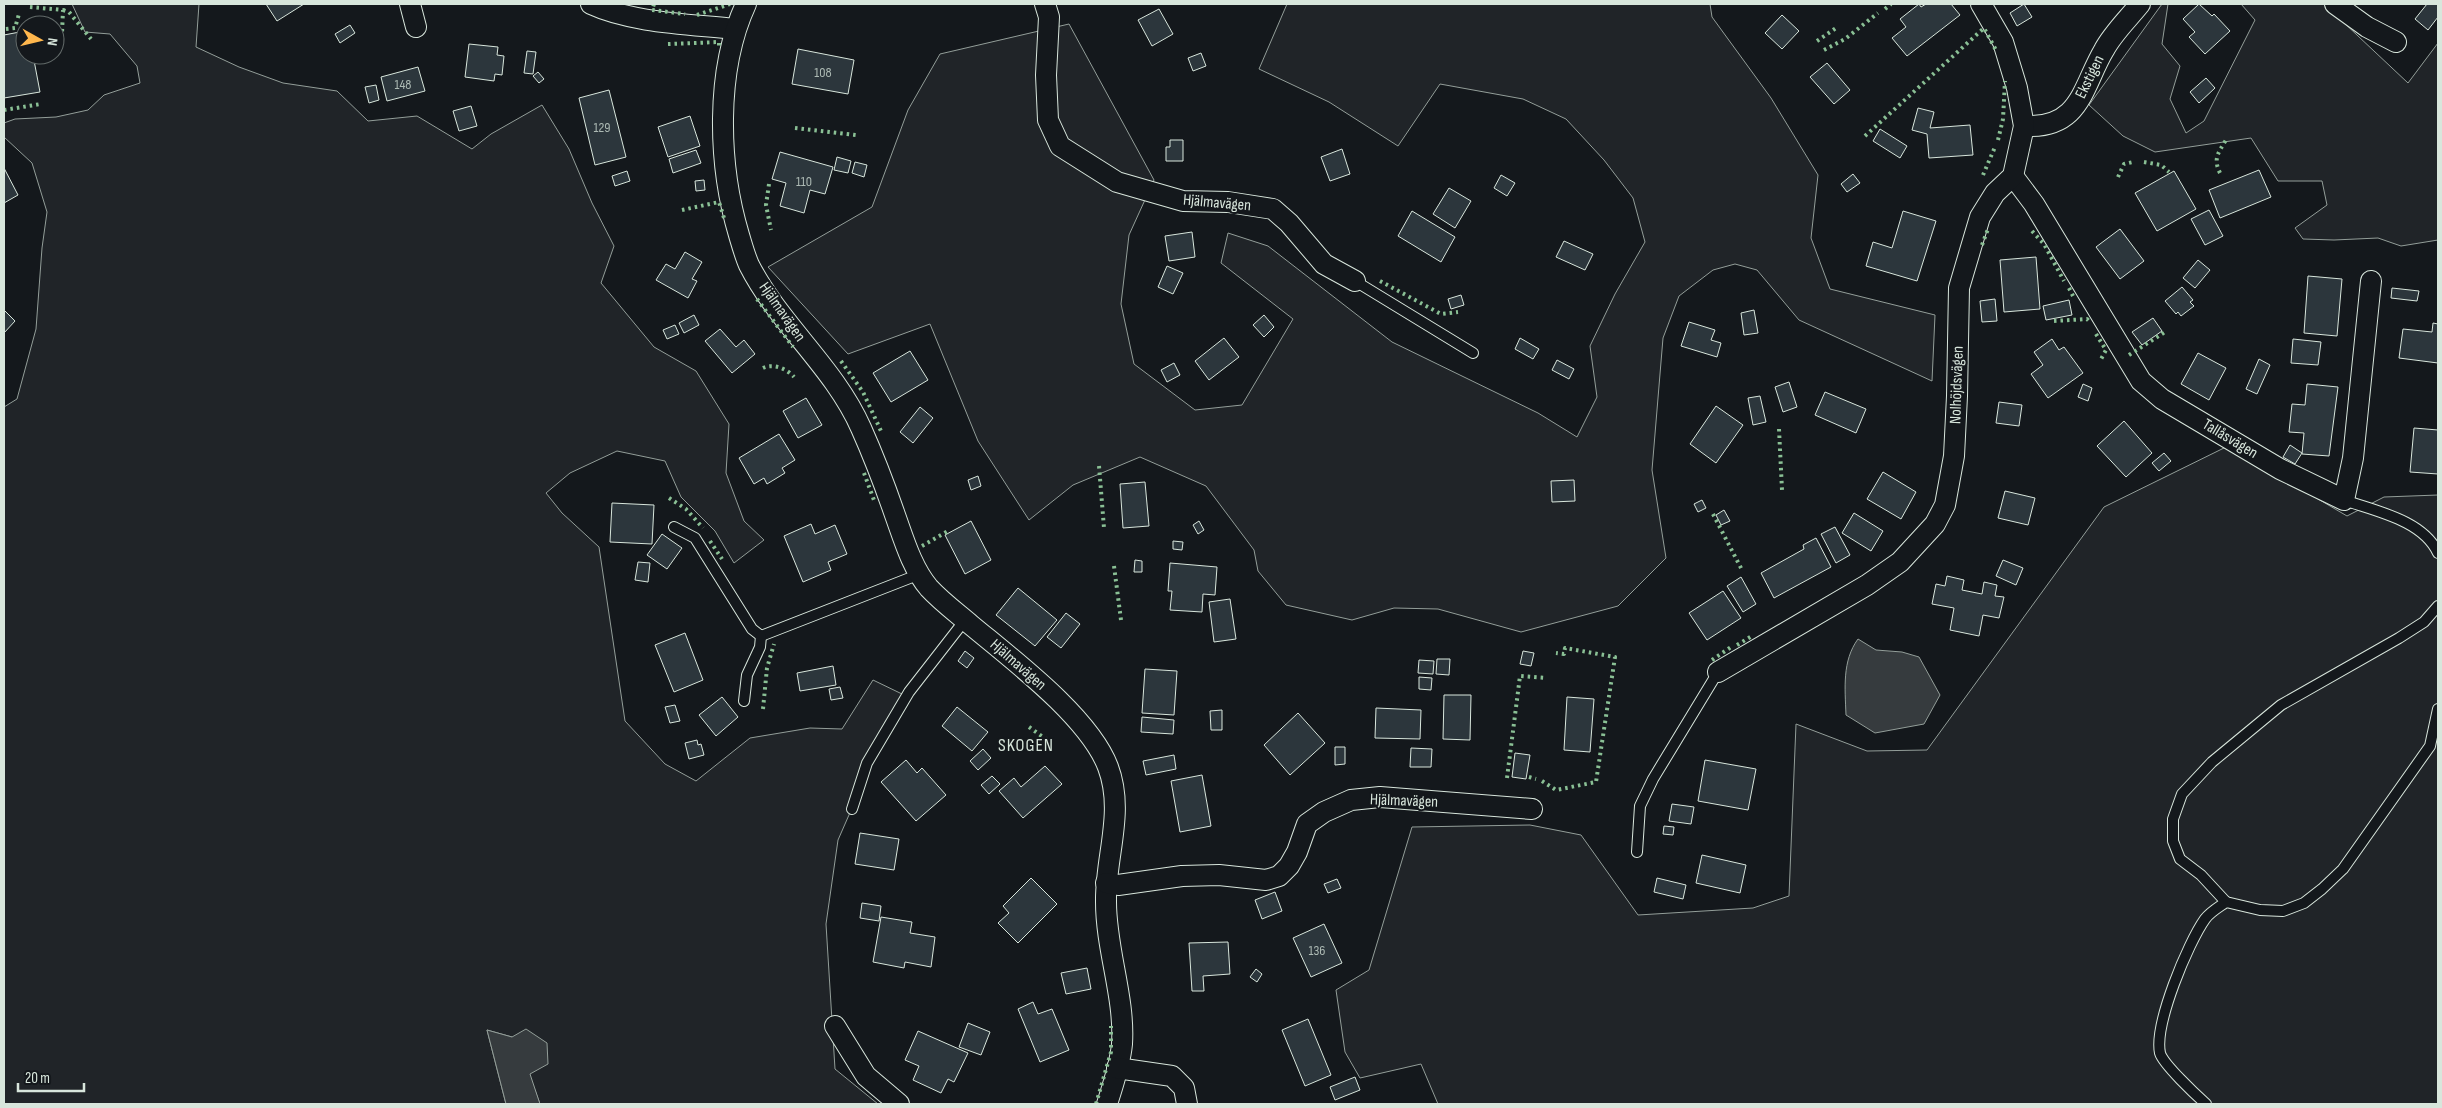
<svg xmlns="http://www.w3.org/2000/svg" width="2442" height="1108" font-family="'Sofia Sans Condensed',sans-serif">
<rect width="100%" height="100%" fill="#14181c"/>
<g fill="#202428" stroke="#939e99">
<path d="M72,4H199L196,47L239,67L283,83L337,91L368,121L417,116L472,149L491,134L542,105L569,149L592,203L614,246L601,283L654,347L696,371L729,424L726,473L744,521L764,540L734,563L715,531L681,497L665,461L617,451L570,473L546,493L562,513L599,547L625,721L665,764L696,781L750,738L810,728L842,729L873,680L902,694L838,840L826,924L835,1069L878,1104H540L529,1074L512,1037L487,1030L506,1104H4V407L17,399L36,329L42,248L47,212L32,163L4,137V123L15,119L56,117L88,110L104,95L140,83L137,66L110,34L85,32Z"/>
<path d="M1287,4H1710L1712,17L1771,98L1818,175L1811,238L1830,289L1935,315L1932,381L1799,320L1757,270L1735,264L1713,270L1679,296L1663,338L1652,470L1666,558L1618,606L1521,632L1438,609L1394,608L1352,620L1286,605L1258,571L1254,550L1206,486L1140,457L1073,485L1029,520L978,441L930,324L848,354L768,267L872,207L908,110L940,54L1069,24L1154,180L1129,235L1121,304L1134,364L1195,410L1242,405L1293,319L1221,263L1228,233L1268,246L1392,342L1538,413L1577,437L1597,397L1590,346L1615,294L1645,242L1633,198L1604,160L1566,119L1523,99L1440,84L1398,146L1329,102L1259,69Z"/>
<path d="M2162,4H2168L2162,44L2180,66L2170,99L2186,133L2204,121L2255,20L2241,4H2324L2408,83L2438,43V240L2401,246L2378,238L2334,240L2303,239L2295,228L2327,205L2322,181H2278L2251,138L2155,152L2123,136L2089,105Z"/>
<path d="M2228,446L2347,516L2384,497L2438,495V1104H1438L1421,1064L1360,1078L1345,1052L1336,990L1369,970L1412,827L1530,825L1581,835L1638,915L1753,908L1789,896L1796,724L1867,751L1927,750L2104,507Z"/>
</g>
<g fill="#363b3e" stroke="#939e99">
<path d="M1858,639L1876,650L1902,652L1919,657L1940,695L1924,724L1875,733L1846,715C1845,688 1842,661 1858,639Z"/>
<path d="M526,1029L547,1043L548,1064L530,1074L540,1104H506L487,1030L512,1037Z"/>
</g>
<g fill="#2c363c" stroke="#d8e6dc">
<path d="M266,4H304L277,21Z"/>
<path d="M1919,4L1921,7L1926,4H1951L1960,15L1907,56L1892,38L1906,27L1900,19Z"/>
<path d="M2024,4L2032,17L2017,26L2010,13Z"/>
<path d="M2199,4L2212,16L2214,14L2230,31L2205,54L2189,37L2195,32L2183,19Z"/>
<path d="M2427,4H2438V17L2428,30L2415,19Z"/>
<path d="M1159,9L1173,34L1152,46L1138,20Z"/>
<path d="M1782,15L1799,31L1782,49L1765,33Z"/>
<path d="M350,25L355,33L340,43L335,34Z"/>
<path d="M25,31V55H33L40,92L4,98V35Z"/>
<path d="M469,44L498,47L497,55L504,56L502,75L495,74L494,81L465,77Z"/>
<path d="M798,49L854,60L848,94L792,84Z"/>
<path d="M527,51L536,52L533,74L524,73Z"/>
<path d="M1201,53L1206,66L1193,71L1188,58Z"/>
<path d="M1827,63L1850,90L1834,104L1810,77Z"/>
<path d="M418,67L425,91L387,101L381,77Z"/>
<path d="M538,72L544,79L539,83L533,76Z"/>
<path d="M2206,78L2215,88L2199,103L2190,92Z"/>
<path d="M376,85L379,100L369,103L365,87Z"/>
<path d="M609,90L626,157L595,165L579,98Z"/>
<path d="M471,106L477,126L459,131L453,111Z"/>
<path d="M1918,108L1934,112L1930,128L1970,125L1973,155L1929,158L1927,134L1912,130Z"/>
<path d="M690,116L700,146L668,157L658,127Z"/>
<path d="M1880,129L1907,146L1900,158L1873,141Z"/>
<path d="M1170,140H1183V161H1166V147H1170Z"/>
<path d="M1342,149L1350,174L1330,181L1321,157Z"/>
<path d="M696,150L701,163L673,173L669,159Z"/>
<path d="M780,152L833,167L825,194L810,190L804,213L780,206L786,183L772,179Z"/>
<path d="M837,157L851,161L848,173L834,170Z"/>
<path d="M855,162L867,165L864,177L852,173Z"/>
<path d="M4,168L18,195L4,203Z"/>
<path d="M2259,170L2271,197L2220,218L2209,190Z"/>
<path d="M627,171L630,181L615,186L612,176Z"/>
<path d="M2174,171L2196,209L2157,231L2135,193Z"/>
<path d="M1853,174L1860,183L1847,192L1841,184Z"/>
<path d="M1501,175L1515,183L1507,196L1494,188Z"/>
<path d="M704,180L705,190L696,191L695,181Z"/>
<path d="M1449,188L1471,201L1455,228L1433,214Z"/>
<path d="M2209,210L2223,236L2205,245L2191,219Z"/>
<path d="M1412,211L1455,237L1441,262L1398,236Z"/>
<path d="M1903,211L1936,221L1917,281L1866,266L1873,242L1892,248Z"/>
<path d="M2120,229L2144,261L2120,279L2096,247Z"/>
<path d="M1192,232L1195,257L1169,261L1165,236Z"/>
<path d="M1564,241L1593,254L1585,270L1556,257Z"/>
<path d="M685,252L702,262L692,279L697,281L688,298L656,280L666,264L675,269Z"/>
<path d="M2036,257L2040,309L2004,312L2000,260Z"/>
<path d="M2198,260L2210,270L2195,288L2183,278Z"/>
<path d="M1167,266L1183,273L1173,294L1158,287Z"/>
<path d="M2308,276L2342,279L2337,336L2304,333Z"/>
<path d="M2182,287L2193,300L2190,302L2194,306L2181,316L2178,312L2176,314L2165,301Z"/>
<path d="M2392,288L2419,291L2417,301L2391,298Z"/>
<path d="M1461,295L1464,305L1451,309L1448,299Z"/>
<path d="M1995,299L1997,321L1982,322L1980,301Z"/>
<path d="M2069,300L2072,315L2046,320L2043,306Z"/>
<path d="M4,310L15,321L4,333Z"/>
<path d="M1754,310L1758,333L1744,335L1741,313Z"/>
<path d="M694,315L699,325L684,333L679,323Z"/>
<path d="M1264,315L1274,327L1264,337L1253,325Z"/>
<path d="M2153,318L2162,331L2142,345L2132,332Z"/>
<path d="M1689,322L1715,330L1711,340L1721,343L1717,357L1681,346Z"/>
<path d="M2433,323L2438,324V363L2399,358L2403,329L2432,332Z"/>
<path d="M675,325L679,334L667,339L663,330Z"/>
<path d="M720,329L736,347L744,340L755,354L732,373L705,341Z"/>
<path d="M1224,338L1239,357L1209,380L1195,361Z"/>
<path d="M1520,338L1539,349L1533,359L1515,349Z"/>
<path d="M2052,339L2059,350L2064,347L2083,373L2048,398L2031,374L2043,365L2034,352Z"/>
<path d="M2293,339L2321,342L2318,365L2291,363Z"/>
<path d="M910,351L928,380L891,402L873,373Z"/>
<path d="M2198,353L2226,368L2209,400L2181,384Z"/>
<path d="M2259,359L2270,365L2257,394L2246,389Z"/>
<path d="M1557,360L1574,369L1569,379L1552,370Z"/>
<path d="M1174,363L1180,375L1167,382L1161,370Z"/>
<path d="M1789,382L1797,407L1783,412L1775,387Z"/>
<path d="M2083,384L2092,388L2088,401L2078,397Z"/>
<path d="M2307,384L2338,387L2329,456L2302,454L2304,433L2289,432L2292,404L2305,405Z"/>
<path d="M1825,392L1866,409L1856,433L1815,415Z"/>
<path d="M1760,396L1766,422L1753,425L1748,398Z"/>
<path d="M806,398L822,425L798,438L783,411Z"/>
<path d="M1999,402L2022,405L2019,426L1996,423Z"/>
<path d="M1716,406L1743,425L1716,463L1690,444Z"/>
<path d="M920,407L933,418L913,443L900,432Z"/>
<path d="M2124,421L2152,453L2126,477L2097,446Z"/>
<path d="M2414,428L2438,430V474L2410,472Z"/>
<path d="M779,434L795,460L782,468L785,473L767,484L764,478L754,484L739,458Z"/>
<path d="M2290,445L2302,453L2295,464L2283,457Z"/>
<path d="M2164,453L2171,461L2159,471L2152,463Z"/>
<path d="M1883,472L1916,492L1901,519L1867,499Z"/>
<path d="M978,476L981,486L971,490L968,480Z"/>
<path d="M1574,480L1575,501L1552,502L1551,481Z"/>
<path d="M1145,482L1149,526L1123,528L1120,484Z"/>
<path d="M2005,491L2035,498L2028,525L1998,518Z"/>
<path d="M1702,500L1706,508L1698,512L1694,504Z"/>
<path d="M612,503L654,505L652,544L610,542Z"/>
<path d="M1724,510L1730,521L1721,525L1716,515Z"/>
<path d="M1854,513L1883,531L1871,551L1842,533Z"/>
<path d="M971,521L991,560L965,574L945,535Z"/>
<path d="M1199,521L1204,530L1198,534L1193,525Z"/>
<path d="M811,524L815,534L835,525L847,554L828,562L831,570L803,582L784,536Z"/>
<path d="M1835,527L1850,555L1836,563L1821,534Z"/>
<path d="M662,534L682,548L667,569L647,555Z"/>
<path d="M1816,538L1831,567L1774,598L1761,573L1804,549L1803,545Z"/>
<path d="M1173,541L1183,542L1182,550L1173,549Z"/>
<path d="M1135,560L1142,561V572H1134Z"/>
<path d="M2003,560L2023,568L2016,585L1996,576Z"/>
<path d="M638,562L650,563L648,582L635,580Z"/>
<path d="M1170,563L1217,567L1215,595L1203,594L1202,612L1170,610L1172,591H1168Z"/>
<path d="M1947,576L1964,580L1962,590L1982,594L1984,582L1997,585L1995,596L2004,597L1999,618L1983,615L1979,636L1950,630L1954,608L1932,604L1936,584L1945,586Z"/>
<path d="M1741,577L1756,604L1743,612L1727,586Z"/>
<path d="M1018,588L1057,620L1035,646L996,615Z"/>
<path d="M1723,591L1741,618L1707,640L1689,613Z"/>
<path d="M1230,599L1236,639L1214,642L1209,602Z"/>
<path d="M1066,613L1080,624L1061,648L1047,637Z"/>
<path d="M685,633L703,680L674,692L655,645Z"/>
<path d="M965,651L974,658L967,668L958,661Z"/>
<path d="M1523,651L1534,653L1531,666L1520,664Z"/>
<path d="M1437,659H1450L1449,675L1436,674Z"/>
<path d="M1419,660L1434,661L1433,674L1418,673Z"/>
<path d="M833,666L836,685L800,691L797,673Z"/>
<path d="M1145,669L1177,671L1174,715L1142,713Z"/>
<path d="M1419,677L1432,678L1431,690L1419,689Z"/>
<path d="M840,687L843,698L831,700L829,689Z"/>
<path d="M1444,695H1471L1470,740L1443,739Z"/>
<path d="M722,697L738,717L716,736L699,715Z"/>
<path d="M1567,697L1594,699L1590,752L1564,750Z"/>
<path d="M675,705L680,721L670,723L665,707Z"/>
<path d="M957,707L988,732L972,751L942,726Z"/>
<path d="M1376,708L1421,710L1420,739L1375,738Z"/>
<path d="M1222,710V730H1211L1210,711Z"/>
<path d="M1298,713L1325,743L1290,775L1264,745Z"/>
<path d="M1142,717L1174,720L1173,734L1141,732Z"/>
<path d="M697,740L698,745L701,744L704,755L689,759L685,743Z"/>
<path d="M1335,747H1345V764L1335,765Z"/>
<path d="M1411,748L1432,749L1431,767H1410Z"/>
<path d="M983,749L991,758L978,770L970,761Z"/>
<path d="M1515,753L1530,755L1526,779L1512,777Z"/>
<path d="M1174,755L1176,769L1146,775L1143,761Z"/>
<path d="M906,760L917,773L922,768L946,795L916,821L881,782Z"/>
<path d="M1705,760L1756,769L1748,810L1698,801Z"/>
<path d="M1045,766L1062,784L1023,818L999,791L1014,778L1021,787Z"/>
<path d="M1202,775L1211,826L1180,832L1171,781Z"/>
<path d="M992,776L1000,784L989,794L981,785Z"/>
<path d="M1672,804L1694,807L1691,824L1669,821Z"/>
<path d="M1664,826L1674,827L1673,835L1663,834Z"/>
<path d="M860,833L899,839L894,870L855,864Z"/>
<path d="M1702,855L1746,865L1740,893L1696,883Z"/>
<path d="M1031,878L1057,904L1018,943L998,923L1009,913L1003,906Z"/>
<path d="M1657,878L1686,885L1683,899L1654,892Z"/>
<path d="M1337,879L1341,888L1328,893L1324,884Z"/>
<path d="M1275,892L1282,911L1262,919L1255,900Z"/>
<path d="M862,903L881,906L879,921L860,918Z"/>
<path d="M881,917L912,922L910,933L935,937L931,967L905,962L904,968L873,962Z"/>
<path d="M1324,924L1342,963L1311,977L1293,938Z"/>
<path d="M1228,942L1230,974L1203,976L1204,991H1192L1189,943Z"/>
<path d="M1087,968L1091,989L1066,994L1061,973Z"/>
<path d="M1256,969L1262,974L1257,982L1250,977Z"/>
<path d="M1033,1002L1038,1014L1052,1009L1069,1050L1040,1062L1018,1009Z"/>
<path d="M1308,1019L1331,1075L1305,1086L1282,1030Z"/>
<path d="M968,1023L990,1032L981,1055L959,1047Z"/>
<path d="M918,1031L968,1053L954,1082L948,1079L941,1093L913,1080L919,1066L905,1060Z"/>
<path d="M1355,1077L1360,1090L1335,1100L1330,1087Z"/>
</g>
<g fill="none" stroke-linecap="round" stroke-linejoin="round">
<g stroke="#d8e6dc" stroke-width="12">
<g id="service">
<path d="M1355,281L1473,353"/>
<path d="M2344,500C2375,511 2423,520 2438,553"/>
<path d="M674,527L695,538L752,629L761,636L920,574"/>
<path d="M744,701L747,675L760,647L761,636"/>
<path d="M852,809L867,763L909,692L965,620"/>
<path d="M1637,852L1640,806L1653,779L1718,672"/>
<path d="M2226,902L2201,875L2180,859L2173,841V819L2182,794L2212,762L2281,705L2399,638L2424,622L2438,606"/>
<path d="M2206,1104C2196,1095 2163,1064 2160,1053C2154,1024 2188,943 2205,919C2210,912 2219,907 2226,902L2260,910L2283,911L2304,903L2322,889L2343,869L2430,746L2438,709"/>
</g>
</g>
<g stroke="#d8e6dc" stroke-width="22">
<g id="minor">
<path d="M410,4L416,27"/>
<path d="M591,4C632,23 689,24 735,29"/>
<path d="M746,4C715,71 718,165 739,235C742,245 745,256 749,265C779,324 834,367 861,428C874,457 885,486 895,515C904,540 912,568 929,588C942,602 957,613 971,625C1013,660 1089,717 1108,767C1125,812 1105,857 1106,902C1106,950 1125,997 1122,1044C1120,1065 1113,1085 1107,1104"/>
<path d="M1045,4L1049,17L1046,75L1048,120L1060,146L1117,182L1183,201L1228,202L1273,209L1289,223L1324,264L1355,281"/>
<path d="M2335,4L2367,27L2396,42"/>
<path d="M2024,126C2081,129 2082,87 2104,50C2113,33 2128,19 2140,4"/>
<path d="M2013,176L2034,204L2141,381L2162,399L2280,469L2344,500L2353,458L2371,281"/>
<path d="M1718,672L1867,585L1900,562L1935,524L1945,505L1954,456L1957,396L1959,288L1980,217L1995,193L2013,176L2024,126L2017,88L2003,42L1981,4"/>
<path d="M1106,883L1118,885L1182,876L1219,875L1266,880L1279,876L1289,866L1297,852L1307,824L1324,812L1351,800L1380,797L1532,809"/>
<path d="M835,1026L866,1076L899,1104"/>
<path d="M1117,1068L1172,1076L1184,1088L1187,1104"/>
</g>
</g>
<use href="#service" stroke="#14181c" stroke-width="10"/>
<use href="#minor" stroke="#14181c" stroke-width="20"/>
<g stroke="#8ac095" stroke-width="4" stroke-dasharray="2.5 4" stroke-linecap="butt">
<path d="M654,4L652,10L685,14"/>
<path d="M30,7L63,10L62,33L55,40"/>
<path d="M1885,9L1891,4"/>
<path d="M63,10L69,12L91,39"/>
<path d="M697,15L730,4"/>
<path d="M6,29L15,28L19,14"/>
<path d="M1817,41L1836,28"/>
<path d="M668,44L719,42V49"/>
<path d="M1824,50L1845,39L1878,13"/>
<path d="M46,55V60"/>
<path d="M4,110L41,104"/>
<path d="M795,128L856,135"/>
<path d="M1865,136L1984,28L1997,52"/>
<path d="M1998,140L2003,119L2005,81"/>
<path d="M2144,162L2161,165L2169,172"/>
<path d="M2220,173C2213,159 2218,153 2226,140"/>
<path d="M1983,175L1995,147"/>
<path d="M2118,177L2124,164L2133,162"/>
<path d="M769,184L766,205L771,230"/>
<path d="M682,210L719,202L724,218"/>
<path d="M2032,231L2044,244L2064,281"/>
<path d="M1982,245L1988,229"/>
<path d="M1380,281L1441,314L1458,312"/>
<path d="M2069,288L2073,296"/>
<path d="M757,299L793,347"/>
<path d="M2054,321L2087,319L2089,321"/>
<path d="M2096,334L2106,350L2100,361"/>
<path d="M2129,355L2165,332"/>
<path d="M841,361L863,392L881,431"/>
<path d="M763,368C774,363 787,369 794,377"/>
<path d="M1779,429L1782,490"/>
<path d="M1099,466L1104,528"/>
<path d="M864,473L875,503"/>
<path d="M669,498L686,509L703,528"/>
<path d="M1713,514L1742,570"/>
<path d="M710,541L722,559"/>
<path d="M922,546L948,531"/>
<path d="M1114,566L1121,620"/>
<path d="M1737,645L1752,636"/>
<path d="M1712,660L1731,647"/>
<path d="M763,709L767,668L774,644"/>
<path d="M1029,727L1050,742"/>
<path d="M1529,777L1536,779"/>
<path d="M1507,778L1520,676L1547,678"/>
<path d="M1542,781L1556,790L1596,782L1615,657L1565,648L1564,654L1556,653"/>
<path d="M1096,1104L1111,1052V1026"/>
</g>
</g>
<g text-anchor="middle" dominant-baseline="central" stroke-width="4" stroke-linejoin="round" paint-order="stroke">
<g font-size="14" fill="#adbab4">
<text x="823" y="72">108</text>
<text x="403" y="84">148</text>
<text x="602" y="127">129</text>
<text x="804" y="181">110</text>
<text x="1317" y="950">136</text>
</g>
<g font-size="16" fill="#d8e6dc" stroke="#14181c">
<text transform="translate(2090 77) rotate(-64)">Ekstigen</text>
<text transform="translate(1217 203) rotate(5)">Hjälmavägen</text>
<text transform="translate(782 312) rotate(55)">Hjälmavägen</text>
<text transform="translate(1957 385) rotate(-88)">Nolhöjdsvägen</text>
<text transform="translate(2230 439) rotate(31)">Tallåsvägen</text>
<text transform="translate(1018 665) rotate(41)">Hjälmavägen</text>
<text transform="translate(1404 801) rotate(2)">Hjälmavägen</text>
</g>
<g font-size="18" letter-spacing="1" fill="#d8e6dc" stroke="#14181c">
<text x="1026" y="745">SKOGEN</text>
</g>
</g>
<rect width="2442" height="1108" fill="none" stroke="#d8e6dc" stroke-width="10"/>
<g transform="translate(40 40) rotate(98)"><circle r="24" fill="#14181c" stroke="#626a69"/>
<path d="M0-4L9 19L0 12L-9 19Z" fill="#ffb74d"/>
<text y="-8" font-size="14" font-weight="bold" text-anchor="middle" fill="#d8e6dc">N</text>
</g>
<path d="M18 1083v8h66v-8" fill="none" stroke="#d8e6dc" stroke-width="2.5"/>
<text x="25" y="1083" font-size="15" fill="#d8e6dc" stroke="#14181c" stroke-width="4" paint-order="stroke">20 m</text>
</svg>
